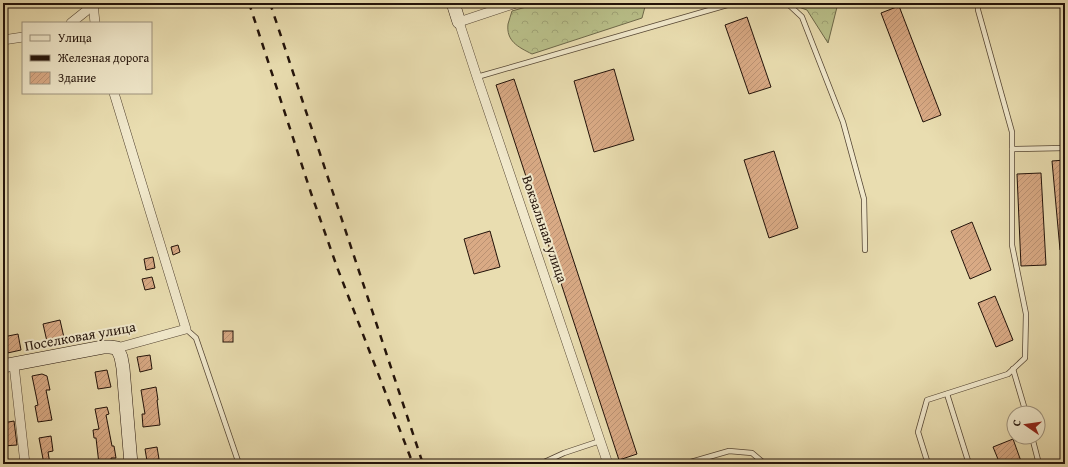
<svg xmlns="http://www.w3.org/2000/svg" width="1068" height="467" font-family="'Gentium Book Plus',serif">
<defs>
<pattern id="forest-crowns" width="20" height="18" patternUnits="userSpaceOnUse"><rect width="20" height="18" fill="#b9c08a"/><path d="M2 6a3 3 0 1 1 6 0M12 15a3 3 0 1 1 6 0" fill="none" stroke="#9fa476"/></pattern>
<pattern id="building-hatch" width="6" height="6" patternUnits="userSpaceOnUse"><rect width="6" height="6" fill="#d9aa85"/><path d="M-1 1l2-2M0 6l6-6M5 7l2-2" fill="none" stroke="#ba9172"/></pattern>
</defs>
<rect width="100%" height="100%" fill="#e9ddb0"/>
<filter id="stains"><feTurbulence type="fractalNoise" baseFrequency=".005" numOctaves="4"/><feColorMatrix values="0 0 0 0 .2 0 0 0 0 .09 0 0 0 0 .02 0 0 0 .5 -.17"/></filter>
<radialGradient id="worn" r=".72"><stop offset=".6" stop-color="#630" stop-opacity="0"/><stop offset="1" stop-color="#630" stop-opacity=".3"/></radialGradient>
<g fill="url(#forest-crowns)" stroke="#6e694a">
<path d="M540,3H646L642,18L532,54C518,47 506,41 508,24C509,20 511,15 512,11Z"/>
<path d="M793,3H838L828,43L807,10L793,5Z"/>
</g>
<g fill="url(#building-hatch)" stroke="#221209">
<path d="M899,6L941,115L923,122L881,13Z"/>
<path d="M747,17L771,87L749,94L725,25Z"/>
<path d="M614,69L634,140L594,152L574,81Z"/>
<path d="M514,79L637,454L619,460L496,85Z"/>
<path d="M774,151L798,228L769,238L744,160Z"/>
<path d="M1065,160V249L1060,250L1052,161Z"/>
<path d="M1041,173L1046,265L1021,266L1017,174Z"/>
<path d="M972,222L991,270L970,279L951,231Z"/>
<path d="M490,231L500,267L474,274L464,239Z"/>
<path d="M178,245L180,252L173,255L171,247Z"/>
<path d="M153,257L155,268L146,270L144,259Z"/>
<path d="M152,277L155,288L145,290L142,279Z"/>
<path d="M995,296L1013,340L996,347L978,303Z"/>
<path d="M60,320L65,342L48,346L43,324Z"/>
<rect x="223" y="331" width="10" height="11"/>
<path d="M18,334L21,350L3,354V337Z"/>
<path d="M150,355L152,369L140,372L137,357Z"/>
<path d="M107,370L111,387L98,389L95,372Z"/>
<path d="M42,374L47,376L50,390H46L52,420L38,422L35,406L38,405L32,376Z"/>
<path d="M156,387L158,400H157L160,425L143,427L142,414H145L141,390Z"/>
<path d="M107,407L109,414L106,415L112,446H114L116,458H111L112,464H99L96,438H94L93,430L99,429L95,409Z"/>
<path d="M14,421L17,445L3,446V423Z"/>
<path d="M51,436L53,451L48,452L50,464H44L39,438Z"/>
<path d="M1013,439L1022,464H1000L993,447Z"/>
<path d="M157,447L159,459L147,461L145,449Z"/>
</g>
<g fill="none" stroke-linecap="round" stroke-linejoin="round">
<g stroke="#544533" stroke-width="6">
<g id="lane">
<path d="M787,3L802,17L843,122L864,199L865,250"/>
<path d="M477,77L734,3"/>
<path d="M1012,149L1065,148"/>
<path d="M186,329L196,338L239,464"/>
<path d="M1013,369L1026,413"/>
<path d="M947,394L969,464"/>
<path d="M1032,437L1039,464"/>
<path d="M540,464L564,453L600,441"/>
<path d="M684,464L729,451L752,453L765,464H768"/>
<path d="M928,464L918,432L927,400L1008,374L1025,358L1026,314L1012,245V132L978,10V3"/>
</g>
</g>
<g stroke="#544533" stroke-width="10">
<g id="street">
<path d="M93,3L95,23"/>
<path d="M516,3L459,22L477,77L608,464"/>
<path d="M71,23L86,11L90,3"/>
<path d="M3,40L23,37"/>
<path d="M114,93L186,329L117,348"/>
<path d="M14,365L25,464"/>
</g>
</g>
<g stroke="#221209" stroke-width="14">
<g id="secondary">
<path d="M453,3L459,22"/>
<path d="M3,366L103,347H110L117,348L121,357L123,368L131,464"/>
</g>
</g>
<use href="#lane" stroke="#f1e9cc" stroke-width="4.5"/>
<use href="#street" stroke="#f1e9cc" stroke-width="9"/>
<use href="#secondary" stroke="#f1e9cc" stroke-width="13"/>
<g stroke="#221209" stroke-width="2.5" stroke-dasharray="7 7" stroke-linecap="butt">
<path d="M249,3L311,193L337,267L413,464"/>
<path d="M270,3L423,464"/>
</g>
</g>
<g text-anchor="middle" dominant-baseline="central" stroke-width="4" stroke-linejoin="round" paint-order="stroke">
<g font-size="14" fill="#221209" stroke="#f1e9cc">
<text transform="translate(545 229) rotate(71)">Вокзальная улица</text>
<text transform="translate(80 336) rotate(-10)">Поселковая улица</text>
</g>
</g>
<rect width="1068" height="467" fill="none" stroke="#e9ddb0" stroke-width="16"/>
<rect x="4" y="4" width="1060" height="459" fill="none" stroke="#221209" stroke-width="2"/>
<rect x="8" y="8" width="1052" height="451" fill="none" stroke="#221209"/>
<rect x="22" y="22" width="130" height="72" fill="#f1e9cc" stroke="#9e937e"/>
<rect x="30" y="35" width="20" height="6" fill="#f1e9cc" stroke="#9e937e"/>
<text x="58" y="42" font-size="12" fill="#221209">Улица</text>
<rect x="30" y="55" width="20" height="6" fill="#221209" stroke="#9e937e"/>
<text x="58" y="62" font-size="12" fill="#221209">Железная дорога</text>
<rect x="30" y="72" width="20" height="12" fill="url(#building-hatch)" stroke="#9e937e"/>
<text x="58" y="82" font-size="12" fill="#221209">Здание</text>
<g transform="translate(1026 425) rotate(283)"><circle r="19" fill="#f1e9cc" stroke="#9e937e"/>
<path d="M0-3L7 15L0 10L-7 15Z" fill="#8f2418"/>
<text y="-6" font-size="11" font-weight="bold" text-anchor="middle" fill="#221209">С</text>
</g>
<rect width="100%" height="100%" filter="url(#stains)"/>
<rect width="100%" height="100%" fill="url(#worn)"/>
</svg>
